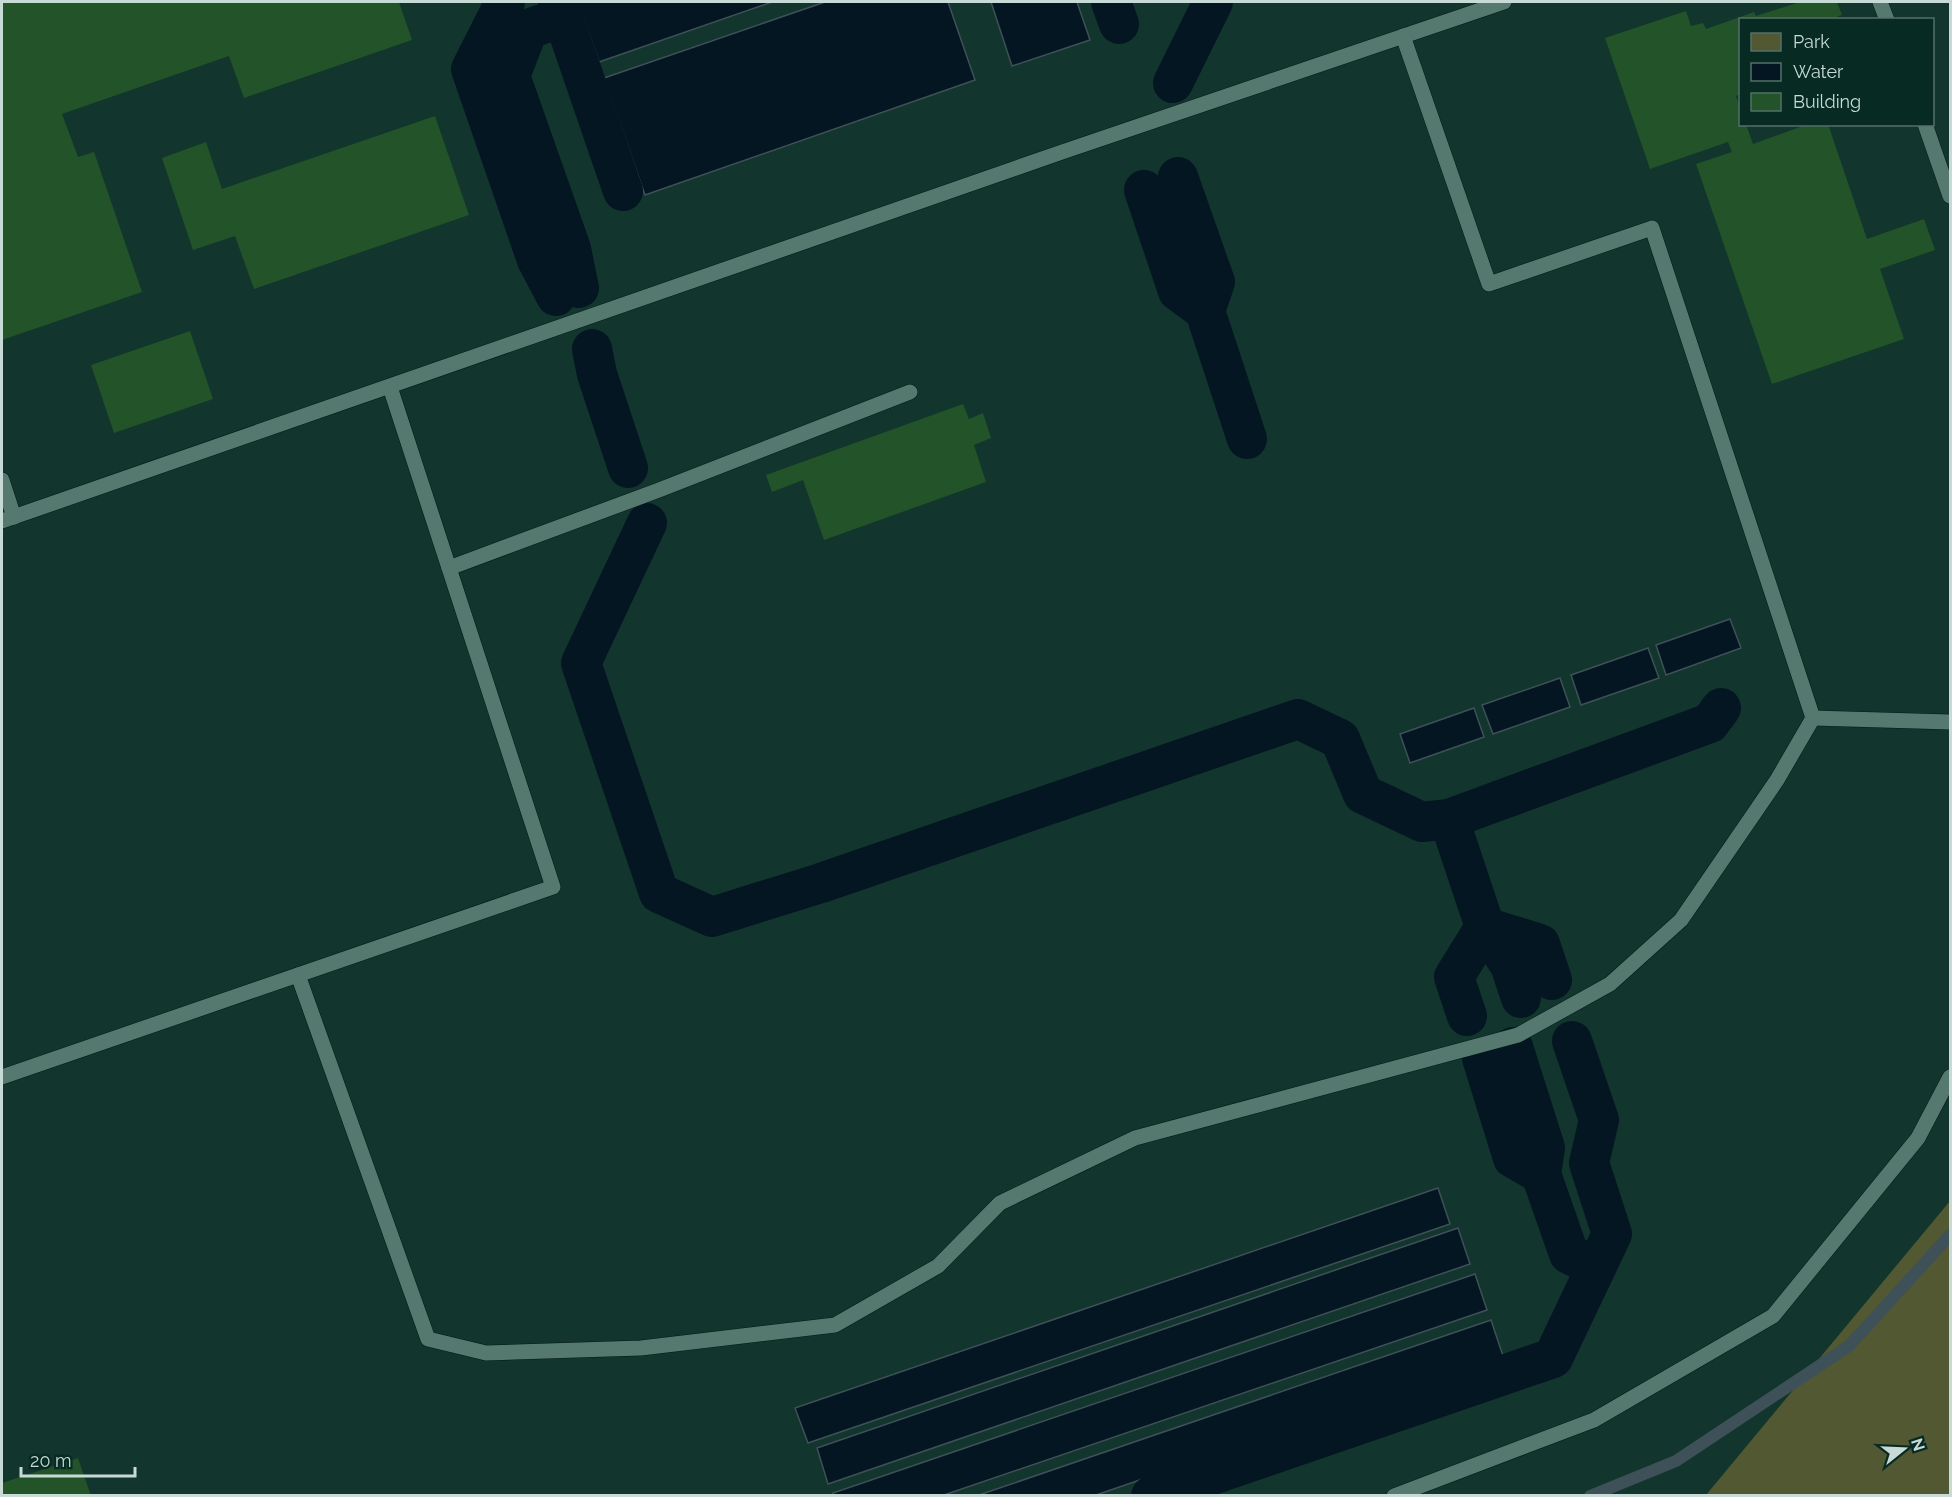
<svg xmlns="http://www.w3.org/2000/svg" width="1952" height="1497" font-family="Raleway,sans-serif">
<rect width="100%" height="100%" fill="#12352d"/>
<path fill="#525831" d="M1950,1201V1495H1706Z"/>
<g fill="#041622" stroke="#3f5158" stroke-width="1.5">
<path d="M578,2H772L599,62Z"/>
<path d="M825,2H948L975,80L645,195L604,78Z"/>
<path d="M991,2H1077L1090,40L1012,66Z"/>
<path d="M1730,619L1741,648L1666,675L1656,645Z"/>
<path d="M1648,648L1659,678L1581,705L1571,675Z"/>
<path d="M1560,678L1570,707L1493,734L1482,705Z"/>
<path d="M1474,708L1484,737L1410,763L1400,734Z"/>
<path d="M1438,1188L1450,1224L808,1443L795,1408Z"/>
<path d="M1458,1228L1470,1264L828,1484L817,1448Z"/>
<path d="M1475,1274L1487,1310L944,1495L833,1496V1493Z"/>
<path d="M1491,1320L1503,1356L1096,1495H979Z"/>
</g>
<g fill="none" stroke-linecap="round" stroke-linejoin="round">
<path stroke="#3f5158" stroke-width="12" d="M1590,1496L1676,1461L1849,1346L1950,1235"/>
<g stroke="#041622" stroke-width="40">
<path d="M505,2L471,69L537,260L556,296"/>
<path d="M558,2L623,191"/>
<path d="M1111,2L1119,24"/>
<path d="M563,17L528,29L510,76L571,249L579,288"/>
<path d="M1173,83L1213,2"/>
<path d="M1178,177L1215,282L1205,311"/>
<path d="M1144,190L1178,291L1205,311L1247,439"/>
<path d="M592,349L597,374L628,468"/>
<path d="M647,523L581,663L659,893L712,917L821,883L1298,719L1340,739L1363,794L1422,822L1449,819L1485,927L1510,965L1521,998"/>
<path d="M1449,819L1710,723L1721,708"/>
<path d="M1485,927L1540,944L1552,980"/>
<path d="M1467,1016L1454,977L1485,927"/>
<path d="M1513,1047L1545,1148L1541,1174L1569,1254L1596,1267"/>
<path d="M1482,1058L1513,1158L1541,1174"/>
<path d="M1151,1496L1553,1358L1612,1234L1589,1163L1599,1120L1572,1041"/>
</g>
</g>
<g fill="#235329">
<path d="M2,2H399L412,40L244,98L229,56L62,114L78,157L94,152L142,292L2,340Z"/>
<path d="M1800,2H1837L1842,15L1829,20H1740V94L1736,96L1740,108V124H1746L1753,144L1808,124H1828L1867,239L1924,219L1935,250L1880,269L1904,339L1772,384L1696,164L1732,152L1728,142L1650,169L1605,38L1686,11L1691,26L1703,23L1706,29L1754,12L1756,16Z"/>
<path d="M435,116L469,215L254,289L235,236L193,250L162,158L206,142L222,189Z"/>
<path d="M190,331L213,399L114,433L91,365Z"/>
<path d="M963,404L969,419L983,413L991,438L974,445L986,482L824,540L803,480L772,492L766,475Z"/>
<path d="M78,1458L91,1496H2V1483Z"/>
</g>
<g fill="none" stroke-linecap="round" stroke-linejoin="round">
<g stroke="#021b16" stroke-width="16">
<g id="lane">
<path d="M1880,2L1887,20"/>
<path d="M1925,124L1950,196"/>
<path d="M2,480L14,517"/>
<path d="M2,521L1065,151L1504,2"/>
<path d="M449,568L659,490L910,392"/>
<path d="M1813,718L1950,722"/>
<path d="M298,975L428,1339L486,1353L641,1348L835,1325L938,1266L1000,1203L1135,1138L1518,1035L1610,984L1681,920L1777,780L1813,718L1652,228L1489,284L1403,36"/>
<path d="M2,1077L553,887L390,387"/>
<path d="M1394,1496L1594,1420L1773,1316L1918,1138L1950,1077"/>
</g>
</g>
<use href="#lane" stroke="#55786f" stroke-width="15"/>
</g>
<rect width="1952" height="1497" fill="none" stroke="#c8dad5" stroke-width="6"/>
<rect x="1739" y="18" width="195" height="108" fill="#072a23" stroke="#54706a" stroke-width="1.5"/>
<rect x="1751" y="33" width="30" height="18" fill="#525831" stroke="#54706a" stroke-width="1.5"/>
<text x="1793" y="48" font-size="18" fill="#c8dad5">Park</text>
<rect x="1751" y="63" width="30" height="18" fill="#041622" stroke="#54706a" stroke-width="1.5"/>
<text x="1793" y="78" font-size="18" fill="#c8dad5">Water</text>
<rect x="1751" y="93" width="30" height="18" fill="#235329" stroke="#54706a" stroke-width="1.5"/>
<text x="1793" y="108" font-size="18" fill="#c8dad5">Building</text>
<g transform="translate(1904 1449) rotate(72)" stroke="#072a23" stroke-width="4.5" paint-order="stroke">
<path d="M0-4.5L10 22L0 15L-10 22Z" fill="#c8dad5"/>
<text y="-9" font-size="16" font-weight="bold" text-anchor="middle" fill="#c8dad5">N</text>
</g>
<path d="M21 1467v9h114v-9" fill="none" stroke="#c8dad5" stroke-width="3"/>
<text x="30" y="1467" font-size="18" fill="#c8dad5" stroke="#072a23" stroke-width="4.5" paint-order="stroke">20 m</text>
</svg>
